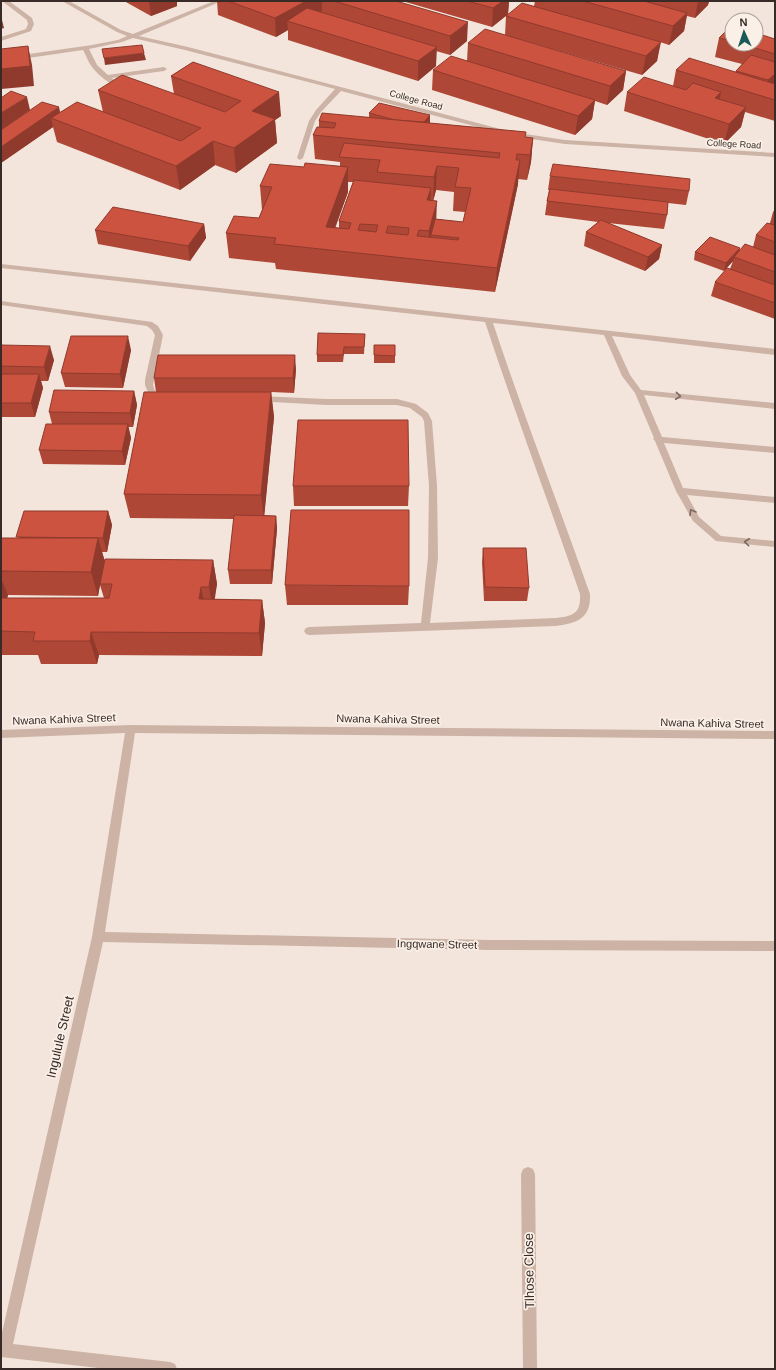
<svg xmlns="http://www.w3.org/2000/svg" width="776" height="1370" font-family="Helvetica,sans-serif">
<rect width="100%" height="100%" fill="#f3e5db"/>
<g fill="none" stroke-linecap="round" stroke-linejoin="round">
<g fill="#ccb3a6" fill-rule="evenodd">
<path d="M2,1H9L32,18L34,24L31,31L1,41V37L26,29L28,24L27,20Z"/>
<path d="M62,1H69L121,30L133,34L214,1H222L139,36L188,47L512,132L565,140L775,153V157L565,144L512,136L341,91L321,112L315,121L303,158L300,160L297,158L309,121L316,110L335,89L185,50L133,38L122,42L89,49L97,65L108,75L164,67L167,69L164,71L112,78L116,82L126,85V87C114,89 99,76 92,67C88,62 86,55 83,50L1,62V58L92,45L118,40L127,36L117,32Z"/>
<path d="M1,264L775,349V355L612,336L630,375L641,390L775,403V409L644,395L662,437L775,447V453L664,443L683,488L775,497V503L687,495L699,517L721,536L775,541V547L716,541L693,521L676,491L655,441L653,439L654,438L635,393L622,376L604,335L493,323C523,414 558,503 590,594C591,619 577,623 555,626L309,635L306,634L304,631L306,628L309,627L421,623L428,558L429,486L424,421L422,417L410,408L397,405H326L255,401L254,399L258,396L326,399H397L416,404L428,413L432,421L437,486L438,558L430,623L555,618C573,616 581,614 580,594C549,503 515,413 485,322L1,268Z"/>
<path d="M1,301L152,322L158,326L163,335L153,385L155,391L166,398L162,401L149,395L145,385V380L155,335L152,330L147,326L1,305Z"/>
</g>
<g fill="#ccb3a6" fill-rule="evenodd">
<path d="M131,725L775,731V739L135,733L105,932L490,940L775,941V951L490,950L103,942L13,1344L170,1362L175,1364L177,1369H107L1,1357V1337L92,937L125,733L1,738V730Z"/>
<path d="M528,1167L533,1169L535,1174L537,1369H523L521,1174L523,1169Z"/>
</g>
</g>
<g fill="#af4737" fill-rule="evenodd">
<path d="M124,1H177V6L151,16Z"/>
<path d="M217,1H396L467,41L450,55L436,51V66L418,81L288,40V30L276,37L218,15Z"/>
<path d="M402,1H509L508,14L534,6L535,1H709L708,5L695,18L687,16L684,31L669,45L660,42L657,61L642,75L505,35L506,16L492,27Z"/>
<path d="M732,26V44H756L775,39V121L745,112L741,127L724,144L624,111L627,92L673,86L676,70L735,72L736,71L742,64L715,57L719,38Z"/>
<path d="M468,43L626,71L623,90L607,105L595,101L592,119L575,135L432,90L433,70L467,61Z"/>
<path d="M193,62L281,116L275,120L277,143L236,173L215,165L180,190L57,142L53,127L1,163V130L30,110L60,113L103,112L98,90L174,94L171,76Z"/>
<path d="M369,113L430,115V123L526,132L525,137L533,138L531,162L527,180L518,179V184L495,292L276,269L275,263L229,258L226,233L259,218L262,210L260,186L304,167L340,166V162L315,159L313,135L319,127V121L369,117ZM348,182H353L339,221V228L335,227L348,192ZM436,190L454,192L453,211L465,212L463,222L436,219L433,201Z"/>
<path d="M550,176L689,191L686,205L668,203L667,215L664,229L608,223L662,245L659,259L645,271L584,246L586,232L598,222L545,215L547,201L549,190H548Z"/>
<path d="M775,209V319L711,296L715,282L730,269L733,261L724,271L694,260L695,252L740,248L739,251L753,247L756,235L770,223L773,212Z"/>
<path d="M204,224L206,238L190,261L98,244L95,230Z"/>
<path d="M365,334L364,354H344L343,362H317V355Z"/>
<path d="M1,345L54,360L48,381H41L43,388L35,417H1Z"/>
<rect x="374" y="345" width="21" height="18"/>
<path d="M131,350L123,388L65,387L61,373Z"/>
<path d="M296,369L294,393L271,392L274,417L264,515L276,516L277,529L272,584H230L228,570L234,519L130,518L124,494L156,392L154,378Z"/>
<path d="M134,391L137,405L133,427H128L131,438L125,465L43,464L39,450L52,424L49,412Z"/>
<path d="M293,486H409L408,506H294Z"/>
<path d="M108,511L112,525L107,552H102L105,562L213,560L217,584L214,599L262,600L265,623L262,656L99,655L97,664H41L38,655H1V538H17ZM100,585L104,598H7L8,595L98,596Z"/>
<path d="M483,548L529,588L527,601H484L482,562Z"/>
<path d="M285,585L409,586L408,605H287Z"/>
</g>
<g fill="#8f3a2d">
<path d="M149,1H177V6L151,16Z"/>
<path d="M306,1H322V11L299,24L287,21L288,30L276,37L275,18Z"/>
<path d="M503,1H509L508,14L492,27L493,8Z"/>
<path d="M698,1H709L708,5L695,18Z"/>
<path d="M687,13L684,31L669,45L673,26Z"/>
<path d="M1,16L4,28L1,29Z"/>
<path d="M468,22L467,41L450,55V36Z"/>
<path d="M661,42L657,61L642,75L646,56Z"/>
<path d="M28,46L32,65L34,86L1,89V69Z"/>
<path d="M437,47L436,66L418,81V61Z"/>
<path d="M144,53L146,60L105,65L104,58Z"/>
<path d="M626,71L623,90L607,105L610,86Z"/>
<path d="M775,74V84L765,94L768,80Z"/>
<path d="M279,92L281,116L275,120L277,143L236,173L234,148L252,111Z"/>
<path d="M721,92L717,111L715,98Z"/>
<path d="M27,97L30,110L1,130V113Z"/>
<path d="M595,100L592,119L575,135L578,116Z"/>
<path d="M59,107L62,121L51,118L53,127L1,163V147Z"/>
<path d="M746,107L741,127L724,144L729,124Z"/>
<path d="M430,115V129L420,126Z"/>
<path d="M533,138L531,162L527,180L530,155Z"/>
<path d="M213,141L215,165L180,190L176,166Z"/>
<path d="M520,160L518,184L495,292L497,268Z"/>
<path d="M437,166L436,190L433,202L434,177Z"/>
<path d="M348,167V192L327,251L326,227Z"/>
<path d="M431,188L430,212L427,200Z"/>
<path d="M437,201L436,226L431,235V246L428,255L429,231Z"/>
<path d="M204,224L206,238L190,261L188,246Z"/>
<path d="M662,245L659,259L645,271L648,257Z"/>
<path d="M740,248L738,255L734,257L733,261L724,271L726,263Z"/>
<path d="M128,336L131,350L123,388L120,374Z"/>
<path d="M50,346L54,360L48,381L44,367Z"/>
<path d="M295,355L296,369L294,393L293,378Z"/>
<path d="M39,374L43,388L35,417L31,403Z"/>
<path d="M134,391L137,405L133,427L130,413Z"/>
<path d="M271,392L274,417L264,519L261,495Z"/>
<path d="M128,424L131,438L125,465L122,451Z"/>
<path d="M108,511L112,525L107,552L103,538Z"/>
<path d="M276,516L277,529L272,584L271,570Z"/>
<path d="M98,538L105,562L100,584V585L98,596L91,572Z"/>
<path d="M213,560L217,584L213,611L209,587Z"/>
<path d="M1,578L8,595L1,621Z"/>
<path d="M201,587L206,611L199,599Z"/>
<path d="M262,600L265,623L262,656L259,633Z"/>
<path d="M91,632L99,655L97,664L90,641Z"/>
</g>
<g fill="#cc5340" stroke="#8f3a2d" fill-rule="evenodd">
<path d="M228,1H306L275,18Z"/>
<path d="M334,1H396L468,22L450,36Z"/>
<path d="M467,1H503L493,8Z"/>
<path d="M583,1H644L687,13L673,26Z"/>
<path d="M522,3L661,42L646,56L506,16Z"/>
<path d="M307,8L437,47L418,61L287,21Z"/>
<path d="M731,26H732V41L719,38Z"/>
<path d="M485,29L626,71L610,86L468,43Z"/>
<path d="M756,33L775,39V54L742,44H756Z"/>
<path d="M142,45L144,53L104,58L102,49Z"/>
<path d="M28,46L30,66L1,69V49Z"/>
<path d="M751,55L775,62V74L768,80L736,71Z"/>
<path d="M451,56L595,100L578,116L433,70Z"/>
<path d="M689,58L775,84V100L676,70Z"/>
<path d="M193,62L279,92L252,111L275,119L234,148L213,141L176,166L51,118L77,102L181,141L201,128L98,90L122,75L225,112L241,101L171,76Z"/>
<path d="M644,77L686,90L693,83L721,92L715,98L746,107L729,124L627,92Z"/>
<path d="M11,91L27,97L1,113V98Z"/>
<path d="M42,102L59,107L1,147V130Z"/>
<path d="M379,103L430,115L424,122L395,120L369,113Z"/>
<path d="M322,113L526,132L525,137L533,138L530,155L517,154L516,160H520L497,268L274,244L276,238L226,233L234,216L259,218L272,187L260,186L270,164L304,167L305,163L348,167L326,227L349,229L351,223L339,221L354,180L431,188L427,200L437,201L429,231L419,230L417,236L458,240L459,238L431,235L435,219L463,222L471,188L455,187L459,168L437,166L434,177L377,172L380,160L339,157L344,143L499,158L500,153L313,135L317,127L334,128L336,123L319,121ZM360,224L378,225L376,232L358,230ZM388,226L409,228L408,235L386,233Z"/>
<path d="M553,164L690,179L689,191L550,176Z"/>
<path d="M550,189L668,202L667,215L547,201Z"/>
<path d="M113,207L204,224L188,246L95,230Z"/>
<path d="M601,220L662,245L648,257L586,232Z"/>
<path d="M767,223L775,225V242L756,235Z"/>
<path d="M710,237L740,248L726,263L695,252Z"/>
<path d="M745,244L775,255V272L734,257Z"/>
<path d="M727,268L775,285V303L715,282Z"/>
<path d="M318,333L365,334L364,347H344L343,355H317Z"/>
<path d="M71,336H128L120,374L61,373Z"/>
<path d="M1,345L50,346L44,367L1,366Z"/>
<path d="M374,345H395V356L374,355Z"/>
<path d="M158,355H295L293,378H154Z"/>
<path d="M1,374H39L31,403H1Z"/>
<path d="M54,390L134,391L130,413L49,412Z"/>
<path d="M144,392H271L261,495L124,494Z"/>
<path d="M298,420H408L409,486H293Z"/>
<path d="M46,424H128L122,451L39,450Z"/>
<path d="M291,510H409V586L285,585Z"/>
<path d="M24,511H108L103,538L16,537Z"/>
<path d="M234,515L276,516L271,570H228Z"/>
<path d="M1,538H98L91,572L1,571Z"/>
<path d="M483,548H526L529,588L485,587Z"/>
<path d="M105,559L213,560L209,587H201L199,599L262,600L259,633L91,632L90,641H33L35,632L1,631V598H109L112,584H100Z"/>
</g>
<defs><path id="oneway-chevron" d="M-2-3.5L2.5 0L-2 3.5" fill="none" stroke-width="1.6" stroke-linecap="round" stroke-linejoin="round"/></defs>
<g stroke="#7b6860">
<use href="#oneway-chevron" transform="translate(678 396) rotate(6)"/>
<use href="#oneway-chevron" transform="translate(692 512) rotate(-120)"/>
<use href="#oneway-chevron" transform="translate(747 542) rotate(-174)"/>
</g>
<g text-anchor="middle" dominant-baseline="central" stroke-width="3.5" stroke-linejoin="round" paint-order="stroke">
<g font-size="9" fill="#382b27" stroke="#faf0e7">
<text transform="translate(416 100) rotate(15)">College Road</text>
<text transform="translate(734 144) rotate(3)">College Road</text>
</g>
<g font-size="11" fill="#382b27" stroke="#faf0e7">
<text transform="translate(64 719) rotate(-2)">Nwana Kahiva Street</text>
<text transform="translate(388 719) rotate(1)">Nwana Kahiva Street</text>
<text transform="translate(712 723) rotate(1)">Nwana Kahiva Street</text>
<text transform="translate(437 944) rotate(1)">Ingqwane Street</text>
</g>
<g font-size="13" fill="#382b27" stroke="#faf0e7">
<text transform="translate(60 1037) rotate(-77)">Ingulule Street</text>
<text transform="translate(529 1271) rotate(-91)">Tlhose Close</text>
</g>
</g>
<rect width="776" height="1370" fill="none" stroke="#382b27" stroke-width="4"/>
<g transform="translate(744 32) rotate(357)"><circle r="19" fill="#faf0e7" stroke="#aca19a"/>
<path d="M0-3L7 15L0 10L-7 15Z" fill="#1a5b59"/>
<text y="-6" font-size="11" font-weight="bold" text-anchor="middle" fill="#382b27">N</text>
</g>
</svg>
